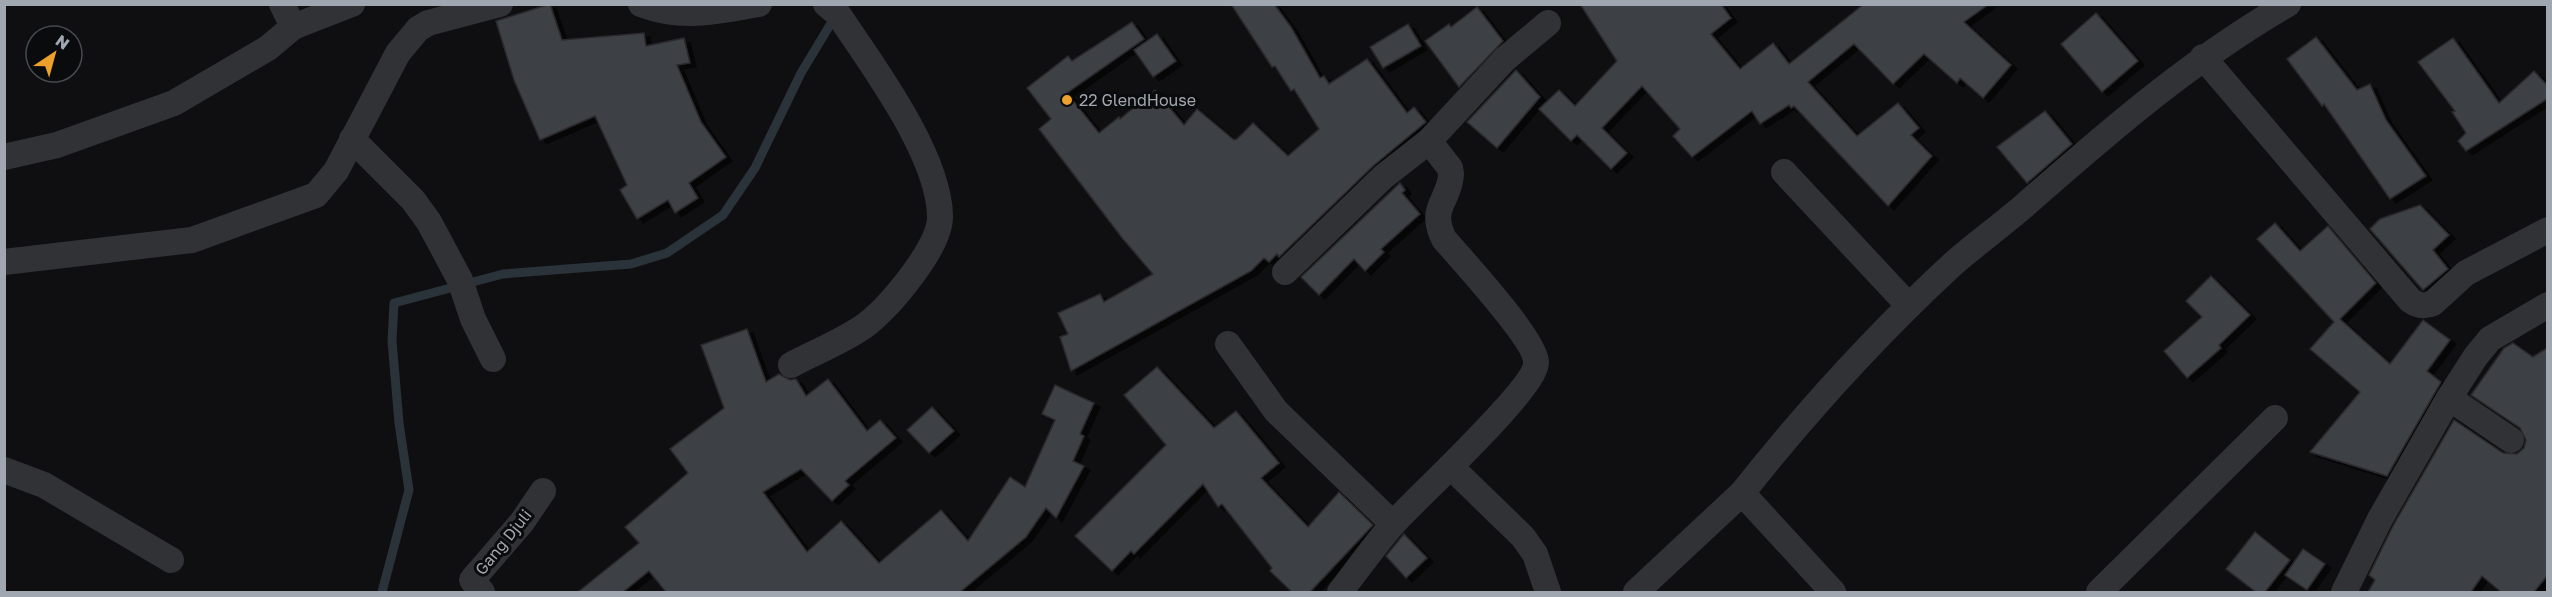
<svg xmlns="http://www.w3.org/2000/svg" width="2552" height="597" font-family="'Golos Text',sans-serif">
<defs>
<filter id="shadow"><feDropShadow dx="6" dy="4" stdDeviation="0" flood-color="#0009"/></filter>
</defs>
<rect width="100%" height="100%" fill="#0f0f11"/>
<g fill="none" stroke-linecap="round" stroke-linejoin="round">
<path stroke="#293339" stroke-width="9" d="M382,592L409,490L399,423L392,341L394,303L503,274L631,264L667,253L723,215L755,168L801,73L836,15"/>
</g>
<g fill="#3e4044" stroke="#292a2d" stroke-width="1.5" filter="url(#shadow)">
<path d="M550,4L562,40L644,33L646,46L684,38L690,63L677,65L701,122L726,157L689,183L698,198L675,213L668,200L637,219L620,190L627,185L595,116L540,140L514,80L496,21Z"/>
<path d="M1231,4H1274L1291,27L1320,78L1324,76L1329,84L1367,59L1407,113L1414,107L1426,122L1373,166L1279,257L1277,254L1269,262L1264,258L1251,271L1071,371L1060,337L1068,334L1058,313L1100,294L1104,302L1153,274L1123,239L1039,129L1051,119L1027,88L1068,56L1072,61L1132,22L1144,39L1067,93L1099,133L1119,117L1120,119L1155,90L1184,125L1197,109L1234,140L1237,139L1253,123L1288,156L1319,129L1294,89L1291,91L1275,66L1272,67Z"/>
<path d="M1580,4H1721L1731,18L1711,34L1740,69L1773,43L1789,64L1864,4H1989L1964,22L2011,65L1983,98L1960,78L1957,83L1924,54L1893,84L1854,44L1808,82L1857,136L1898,103L1919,128L1911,135L1932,156L1888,206L1794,106L1791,108L1789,105L1760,124L1752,111L1692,157L1673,136L1680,129L1642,86L1602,128L1627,153L1611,169L1577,135L1571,141L1539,109L1559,90L1575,106L1617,61Z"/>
<path d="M1477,7L1503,41L1459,87L1425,41L1449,24L1451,27Z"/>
<path d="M2096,13L2138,61L2102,92L2061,44Z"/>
<path d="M1408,24L1421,46L1383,68L1370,47Z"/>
<path d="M1157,34L1176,61L1153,77L1134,50Z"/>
<path d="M2316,37L2357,90L2370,84L2386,120L2426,176L2390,199L2324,104L2322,106L2287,59Z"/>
<path d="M2453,38L2499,103L2534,71L2547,85V99L2466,151L2458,141L2466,133L2452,112L2455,111L2418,62Z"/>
<path d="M1516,70L1540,97L1497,148L1467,122Z"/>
<path d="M2045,111L2072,144L2027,183L1997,147Z"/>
<path d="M1400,183L1405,190L1402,193L1420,214L1381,249L1384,252L1365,271L1354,259L1319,295L1301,277Z"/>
<path d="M2420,205L2449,235L2433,250L2448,269L2423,290L2370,229L2380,219Z"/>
<path d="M2275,223L2300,251L2328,226L2376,283L2340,319L2390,364L2423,320L2450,340L2427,371L2441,382L2387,476L2310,452L2360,392L2310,349L2334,322L2257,239Z"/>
<path d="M2211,276L2250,315L2219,345L2221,348L2187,378L2164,351L2202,317L2186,301Z"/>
<path d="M747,329L766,382L779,374L790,380L796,379L806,396L828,379L867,431L880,420L896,438L845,481L849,485L832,501L801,469L763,492L807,552L841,521L879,563L941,510L968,541L1010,477L1025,487L1055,420L1042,414L1055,385L1094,403L1080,434L1084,436L1073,461L1084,466L1056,518L1046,508L1026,537L960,592H666L649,571L623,592H578L639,543L625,527L688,473L670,449L724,408L701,345Z"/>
<path d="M2513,343L2533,357L2547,348V576L2534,592H2501L2482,576L2471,592H2368L2375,580L2369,575L2393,526L2454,420L2503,453L2517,454L2524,448L2526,440L2520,428L2471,395L2504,348Z"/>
<path d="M1157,367L1214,428L1236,411L1279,463L1261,478L1308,527L1339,492L1373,525L1310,592H1292L1270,571L1272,568L1222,504L1218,507L1203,484L1134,554L1131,551L1112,571L1075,536L1166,445L1124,395Z"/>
<path d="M932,407L954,431L929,453L907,430Z"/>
<path d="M2255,532L2290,560L2265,592H2256L2226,569Z"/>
<path d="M1404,534L1427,558L1406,578L1386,556Z"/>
<path d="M2303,549L2325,564L2307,590L2285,575Z"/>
</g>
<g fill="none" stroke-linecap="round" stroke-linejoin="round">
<g stroke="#313236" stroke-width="26">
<path d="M282,4L293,27"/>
<path d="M641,4C683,20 716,11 759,4"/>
<path d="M2203,57L2410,300C2418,306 2424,307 2433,303L2466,273L2548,230"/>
<path d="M352,139L413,200L429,222L460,280L473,319L493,359"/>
<path d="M4,157L57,145L174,103L268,48L293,27L352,4"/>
<path d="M1784,172L1909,306"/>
<path d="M4,262L192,240L316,195L336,171L398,53L418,29L428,23L500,4"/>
<path d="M1285,272L1383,177L1429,141"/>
<path d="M1228,344L1276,411L1393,524"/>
<path d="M791,365C813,353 848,339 867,324C891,305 941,246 940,216C939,154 872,65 838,14L826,4"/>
<path d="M2449,398L2511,440"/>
<path d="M1451,467L1523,537L1535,554L1548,592"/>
<path d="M4,470L44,485L171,560"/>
<path d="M482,592L472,580L522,522L543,491"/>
<path d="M1340,592C1357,570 1374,546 1393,524C1416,498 1537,388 1536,362C1536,340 1461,259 1444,239C1428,207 1450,201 1451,174L1450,168L1429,141L1505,59L1548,23"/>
<path d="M1636,592L1742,493"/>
<path d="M1833,592L1742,493C1807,411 1877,334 1954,263C1977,243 2002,225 2025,205C2108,132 2191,60 2288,4"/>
<path d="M2099,592L2275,418"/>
<path d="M2344,592L2380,519L2449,398L2476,356L2490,339L2548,305"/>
</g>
</g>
<circle fill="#eca12c" stroke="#0a0b0c" stroke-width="2" cx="1067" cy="100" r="6"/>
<g text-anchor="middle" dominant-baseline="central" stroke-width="6" stroke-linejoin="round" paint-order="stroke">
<g font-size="16" fill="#a1a7b1" stroke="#0a0b0c" text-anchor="start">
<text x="1079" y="100">22 GlendHouse</text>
</g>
<g font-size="16" fill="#a1a7b1" stroke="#0a0b0c">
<text transform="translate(503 542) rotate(-51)">Gang Djuli</text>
</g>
</g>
<rect width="2552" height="597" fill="none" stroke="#a1a7b1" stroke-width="12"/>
<g transform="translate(54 54) rotate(36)"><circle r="28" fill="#0a0b0c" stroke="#46494e" stroke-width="1.5"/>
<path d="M0-4.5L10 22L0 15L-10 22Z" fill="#eca12c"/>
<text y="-9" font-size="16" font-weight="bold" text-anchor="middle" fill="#a1a7b1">N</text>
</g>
</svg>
